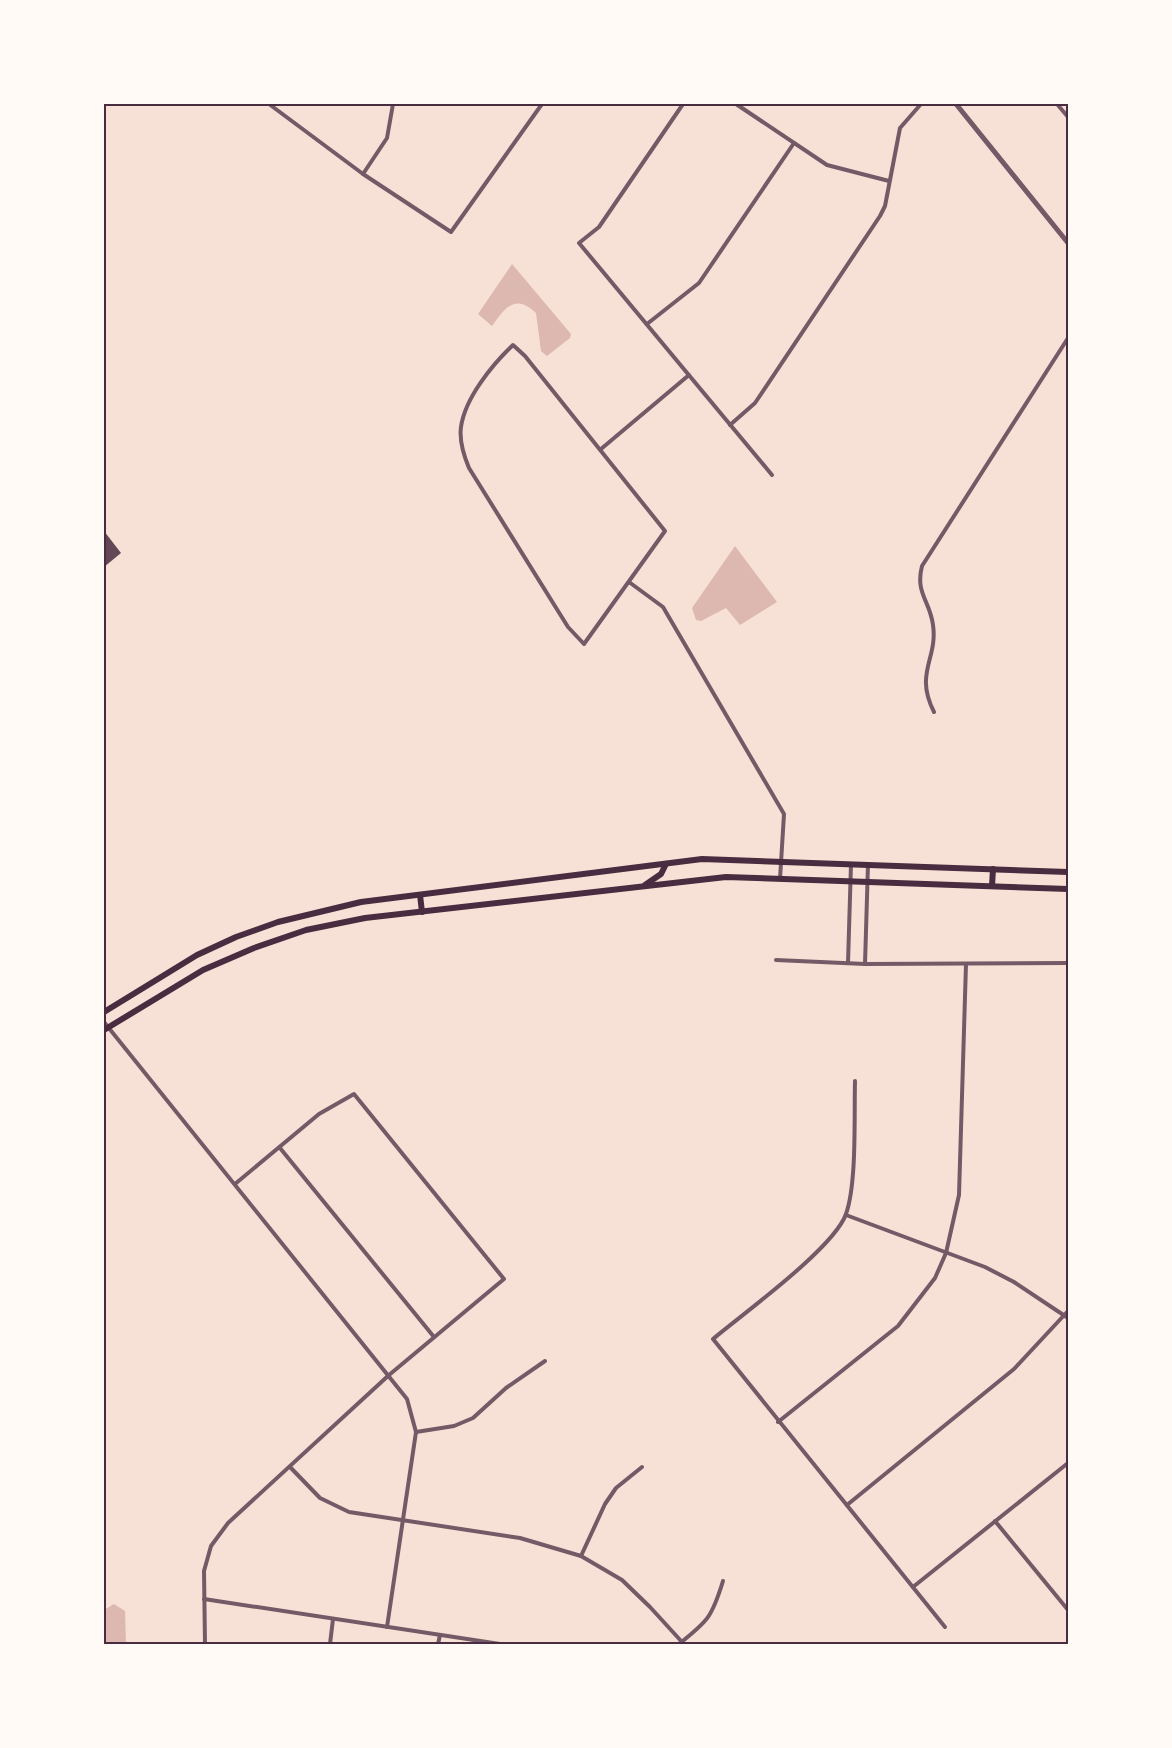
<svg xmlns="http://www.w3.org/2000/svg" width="1172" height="1748" font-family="'Exo 2',sans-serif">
<rect width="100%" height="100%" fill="#f7e1d7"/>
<g fill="#dcb8b0">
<path d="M512,264L571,334L570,338L547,356L541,351L536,313C515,293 505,308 492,326L478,314Z"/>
<path d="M735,546L777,602L740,625L726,608L701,621L696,620L692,608Z"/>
<path d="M114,1604L125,1611L126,1644H104V1610Z"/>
</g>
<path fill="#644757" d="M104,531L121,553L104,567Z"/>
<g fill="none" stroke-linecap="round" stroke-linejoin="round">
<g stroke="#755966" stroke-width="4">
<path d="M269,104L363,174L451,232L542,104"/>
<path d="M683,104L599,227L579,243L772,475"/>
<path d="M736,104L827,165L889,181"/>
<path d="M1057,104L1068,117"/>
<path d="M363,174L387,138L393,104"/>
<path d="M647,324L699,283L794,143"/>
<path d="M513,345L525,356L665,531L584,644L568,627L469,468C464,456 459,441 461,427C465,398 492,365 513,345Z"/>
<path d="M730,425L755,403L880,216L885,206L900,128L921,104"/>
<path d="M601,449L689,375"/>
<path d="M629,582L663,607L784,814L780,879"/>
<path d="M934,712C914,673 938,659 933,625C930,601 915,593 922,566L1068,338"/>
<path d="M776,960L865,964L1068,963"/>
<path d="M848,963L851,864"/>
<path d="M865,964L868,864"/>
<path d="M104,1022L407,1399L416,1432L387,1627"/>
<path d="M855,1081C854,1116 857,1183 846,1214C834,1248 744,1313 713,1339L945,1627"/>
<path d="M280,1148L434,1337"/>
<path d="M846,1215L985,1267L1014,1282L1068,1318"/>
<path d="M778,1422L898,1326L935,1278L946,1253L959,1195L966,964"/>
<path d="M416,1432L454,1426L473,1418L506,1388L545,1361"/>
<path d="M290,1467L320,1498L349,1512L520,1538L581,1556L622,1580L650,1607L682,1642"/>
<path d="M847,1505L1014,1369L1068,1311"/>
<path d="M995,1521L1068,1610"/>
<path d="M581,1556L605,1504L616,1488L642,1467"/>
<path d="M913,1587L1068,1463"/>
<path d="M204,1599L500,1644"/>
<path d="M205,1644L204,1571L211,1546L228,1523L389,1375L504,1279L354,1094L319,1114L235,1184"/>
<path d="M330,1644L333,1619"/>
<path d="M438,1644L440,1635"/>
<path d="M679,1644C708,1621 712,1617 723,1581"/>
</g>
<path stroke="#755966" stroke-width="5" d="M956,104L1068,243"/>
<g stroke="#4a2c40" stroke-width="6">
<path d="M645,885L661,874L666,864"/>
<path d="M992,886L993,869"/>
<path d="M420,895L422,912"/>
<path d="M104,1012L197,955L236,937L278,922L361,902L702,859L1068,872"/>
<path d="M104,1030L203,970L254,948L306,930L365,918L726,877L1068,889"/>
</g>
</g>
<rect width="1172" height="1748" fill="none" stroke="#fffaf5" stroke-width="210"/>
<rect x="105" y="105" width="962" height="1538" fill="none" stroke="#4a2c40" stroke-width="2"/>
</svg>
